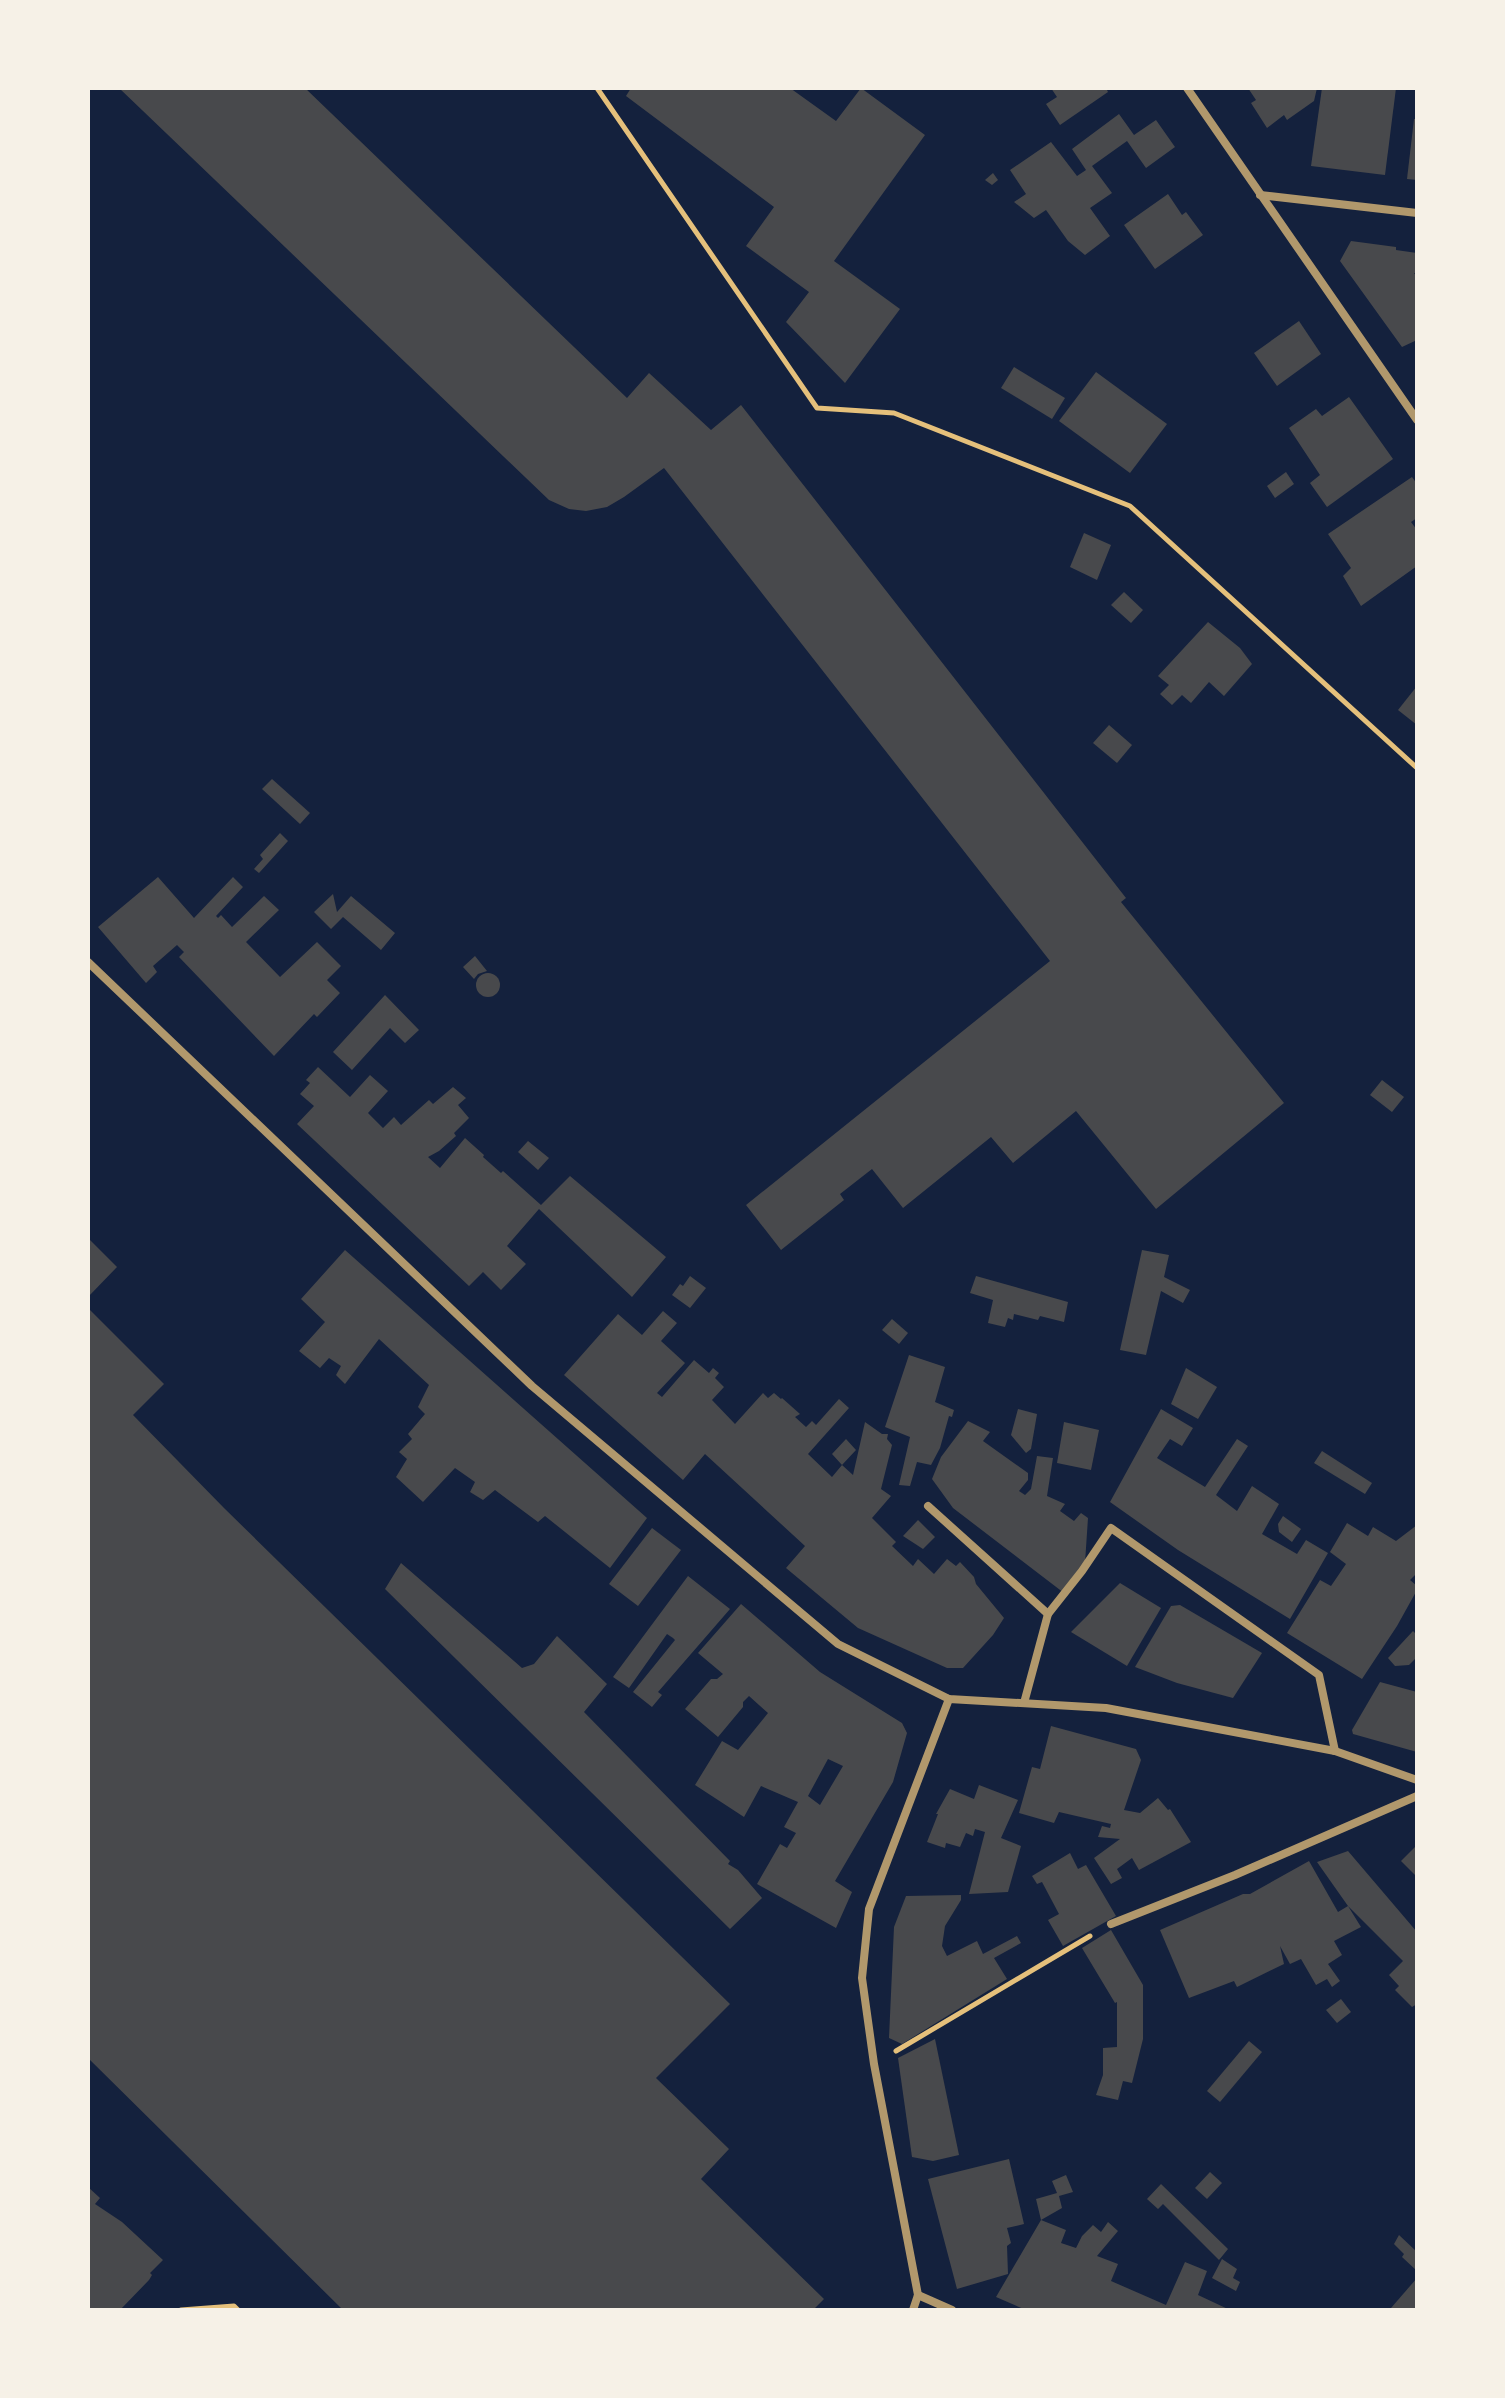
<svg xmlns="http://www.w3.org/2000/svg" width="1505" height="2398" font-family="'Varela Round',sans-serif">
<rect width="100%" height="100%" fill="#14213d"/>
<g fill="#48494c" fill-rule="evenodd">
<path d="M119,88H305L627,398L649,373L711,430L741,405L1126,898L1121,902L1284,1103L1156,1209L1076,1111L1013,1163L991,1137L903,1208L872,1169L840,1194L844,1200L781,1250L746,1205L1050,961L664,468L624,497L607,507L586,511L569,509L549,500Z"/>
<path d="M631,88H790L836,121L861,88L925,135L834,261L900,309L845,383L786,322L809,292L746,246L774,207L626,96Z"/>
<path d="M1051,88H1106L1108,92L1060,125L1046,104L1057,97Z"/>
<path d="M1248,88H1317L1314,101L1287,120L1284,115L1267,128L1251,103L1256,100Z"/>
<path d="M1322,88H1396L1385,175L1311,166Z"/>
<path d="M1119,114L1134,135L1156,120L1175,147L1146,168L1127,141L1092,166L1112,193L1090,208L1110,236L1085,255L1068,241L1046,210L1034,218L1014,202L1026,194L1010,170L1051,142L1077,176L1086,170L1072,149Z"/>
<path d="M1414,119H1417V180L1407,179Z"/>
<path d="M993,173L998,180L992,185L985,180Z"/>
<path d="M1168,194L1182,215L1186,212L1203,235L1155,269L1124,225Z"/>
<path d="M1351,241L1396,247V250L1417,253L1416,273H1414L1417,277V340L1402,347L1340,261Z"/>
<path d="M1299,321L1321,354L1277,386L1254,353Z"/>
<path d="M1014,367L1065,398L1052,419L1001,388Z"/>
<path d="M1096,372L1167,424L1130,473L1059,421Z"/>
<path d="M1349,397L1393,459L1327,507L1310,483L1320,475L1289,428L1316,409L1322,416Z"/>
<path d="M1286,472L1294,484L1275,498L1267,486Z"/>
<path d="M1412,477L1417,484V518L1411,522L1417,530V566L1361,606L1343,576L1351,568L1328,534Z"/>
<path d="M1084,533L1111,545L1097,580L1070,567Z"/>
<path d="M1124,592L1143,610L1131,623L1111,605Z"/>
<path d="M1208,622L1240,648L1252,664L1224,696L1209,682L1191,703L1182,695L1172,705L1160,694L1169,685L1158,676Z"/>
<path d="M1417,686V725L1398,710Z"/>
<path d="M1109,725L1132,745L1117,763L1093,743Z"/>
<path d="M272,779L310,813L300,824L262,789Z"/>
<path d="M280,833L288,841L259,873L254,869L263,859L260,855Z"/>
<path d="M158,877L194,918L233,877L243,887L216,916L218,918L221,915L232,927L264,896L279,910L246,942L280,977L317,942L341,966L327,980L340,993L317,1017L314,1014L274,1056L179,957L184,952L177,945L153,966L157,972L146,983L98,927Z"/>
<path d="M333,894L337,912L351,896L395,933L381,950L343,917L331,929L314,912Z"/>
<path d="M475,956L487,971L478,974L474,979L463,967Z"/>
<circle cx="488" cy="985" r="12"/>
<path d="M385,995L419,1030L405,1043L390,1028L352,1070L333,1052Z"/>
<path d="M318,1067L350,1097L370,1075L388,1091L368,1113L383,1128L394,1117L401,1125L429,1100L433,1104L453,1087L466,1098L458,1105L469,1118L454,1133L456,1136L439,1151L428,1157L440,1168L465,1138L484,1155L483,1157L501,1173L503,1171L541,1205L570,1176L666,1257L632,1297L539,1209L507,1246L526,1264L501,1290L483,1272L469,1286L297,1124L314,1106L300,1094L310,1083L306,1080Z"/>
<path d="M1382,1080L1404,1097L1392,1112L1370,1095Z"/>
<path d="M528,1141L549,1158L538,1170L518,1152Z"/>
<path d="M88,1238L117,1267L88,1297Z"/>
<path d="M345,1250L647,1518L610,1568L545,1516L538,1522L495,1490L483,1500L470,1492L475,1482L455,1468L423,1502L396,1477L407,1459L399,1452L412,1439L408,1434L425,1414L418,1407L429,1385L379,1339L345,1384L336,1375L341,1366L329,1358L320,1368L299,1351L325,1322L301,1299Z"/>
<path d="M1142,1250L1169,1255L1164,1277L1190,1290L1183,1303L1161,1291L1146,1355L1120,1350Z"/>
<path d="M690,1276L706,1288L690,1308L672,1295L680,1284L683,1286Z"/>
<path d="M976,1276L1068,1302L1064,1322L1040,1316L1038,1320L1014,1314L1013,1320L1008,1318L1005,1327L988,1323L993,1300L970,1293Z"/>
<path d="M88,1308L164,1384L133,1415L224,1508L730,2004L656,2078L729,2149L701,2179L824,2299L813,2310H343L88,2058Z"/>
<path d="M663,1311L677,1323L661,1341L685,1363L657,1393L662,1397L694,1360L709,1373L713,1368L719,1373L715,1378L724,1387L712,1400L735,1424L763,1393L768,1398L774,1393L781,1399L782,1398L800,1414L795,1417L806,1427L812,1421L816,1425L839,1399L849,1408L808,1454L832,1477L842,1465L832,1454L846,1439L856,1450L842,1465L853,1475L865,1422L882,1434H888L887,1439L892,1445L881,1489L891,1496L872,1518L896,1542L892,1546L913,1566L918,1559L934,1574L947,1559L956,1566L960,1562L974,1577L976,1584L1004,1618L993,1635L963,1668H947L858,1628L786,1568L805,1546L705,1454L683,1480L564,1375L618,1314L642,1335Z"/>
<path d="M892,1319L908,1333L899,1344L882,1330Z"/>
<path d="M909,1355L945,1367L935,1402L954,1410L952,1417L949,1416L940,1448L931,1465L917,1462L910,1486L899,1485L910,1437L885,1427Z"/>
<path d="M1186,1368L1217,1387L1198,1419L1171,1404Z"/>
<path d="M1018,1409L1037,1414L1031,1449L1026,1453L1011,1435Z"/>
<path d="M1161,1409L1193,1428L1182,1446L1170,1439L1157,1458L1205,1487L1237,1439L1248,1446L1216,1495L1237,1511L1252,1486L1279,1504L1262,1534L1297,1554L1306,1540L1328,1553L1290,1619L1178,1550L1110,1502Z"/>
<path d="M968,1421L990,1432L983,1441L1028,1473V1480L1019,1491L1025,1495L1031,1489L1037,1456L1053,1458L1047,1496L1065,1504L1060,1511L1074,1521L1081,1513L1088,1518L1085,1563L1064,1593L953,1508L932,1479L941,1457Z"/>
<path d="M1064,1422L1099,1430L1091,1470L1057,1463Z"/>
<path d="M1322,1451L1372,1483L1365,1494L1314,1463Z"/>
<path d="M1283,1516L1301,1529L1292,1542L1279,1532L1278,1524Z"/>
<path d="M918,1520L935,1537L923,1549L903,1536Z"/>
<path d="M1347,1523L1368,1536L1373,1527L1396,1541L1417,1525V1573L1410,1580L1417,1586V1590L1397,1626L1362,1679L1287,1633L1320,1580L1331,1586L1346,1564L1330,1552Z"/>
<path d="M652,1528L681,1550L638,1606L609,1584Z"/>
<path d="M401,1563L522,1668L534,1664L557,1636L607,1684L584,1712L730,1861L728,1864L738,1870L762,1898L730,1929L385,1589Z"/>
<path d="M688,1576L730,1609L658,1692L662,1695L652,1707L633,1692L675,1640L673,1638L667,1634L629,1688L613,1677Z"/>
<path d="M1120,1583L1161,1608L1127,1666L1071,1632Z"/>
<path d="M741,1604L820,1672L902,1723L907,1733L893,1782L835,1881L852,1892L836,1928L757,1884L780,1844L787,1848L796,1833L784,1827L798,1802L761,1786L744,1817L695,1785L722,1741L738,1750L768,1713L749,1696L743,1702V1707L718,1737L685,1709L711,1679H717L723,1674L698,1653ZM828,1759L843,1766L820,1805L808,1796Z"/>
<path d="M1180,1605L1262,1653L1233,1698L1177,1683L1135,1667L1171,1606Z"/>
<path d="M1413,1631L1417,1635V1657L1409,1665L1395,1666L1388,1658Z"/>
<path d="M1380,1682L1417,1692V1752L1353,1734L1352,1730Z"/>
<path d="M1051,1726L1136,1749L1141,1760L1124,1810L1140,1813L1158,1798L1168,1810L1170,1809L1191,1842L1139,1870L1132,1858L1117,1869L1122,1878L1111,1884L1094,1858L1120,1839L1098,1837L1102,1826L1110,1828L1111,1824L1059,1812L1054,1823L1019,1813L1032,1767L1040,1769Z"/>
<path d="M979,1785L1018,1800L1001,1838L1021,1846L1008,1892L969,1894L985,1832L975,1829L973,1836L966,1833L960,1847L946,1843L945,1848L927,1842L938,1814H936L950,1789L974,1799Z"/>
<path d="M1417,1845V1877L1401,1861Z"/>
<path d="M1348,1851L1417,1932V2004L1412,2007L1395,1990L1399,1986L1389,1975L1403,1961L1348,1906L1361,1927L1334,1941L1342,1955L1328,1964L1340,1981L1332,1987L1327,1979L1316,1985L1301,1959L1290,1964L1280,1946L1284,1964L1237,1987L1234,1981L1189,1998L1160,1930L1243,1894H1250L1309,1861L1338,1912L1348,1906L1317,1862Z"/>
<path d="M1070,1853L1078,1869L1086,1865L1116,1916L1063,1946L1048,1920L1059,1914L1042,1882L1037,1884L1032,1876Z"/>
<path d="M961,1895V1900L945,1926L942,1946L947,1956L977,1941L983,1954L1017,1936L1021,1943L994,1958L1007,1979L902,2044L889,2038L894,1927L906,1896Z"/>
<path d="M1111,1930L1143,1985V2039L1132,2083L1123,2081L1118,2100L1096,2095L1103,2075V2048L1117,2047V2002L1115,2003L1082,1948Z"/>
<path d="M1341,1999L1351,2012L1337,2023L1326,2010Z"/>
<path d="M935,2039L959,2155L933,2161L912,2157L898,2058Z"/>
<path d="M1249,2041L1262,2052L1220,2102L1207,2091Z"/>
<path d="M1009,2159L1024,2224L1007,2228L1011,2243L1007,2246L1008,2274L957,2289L928,2179Z"/>
<path d="M1210,2172L1222,2183L1207,2199L1195,2188Z"/>
<path d="M1066,2175L1073,2192L1059,2196L1062,2208L1041,2220L1066,2230L1061,2243L1076,2248L1082,2236L1093,2225L1101,2232L1108,2222L1118,2231L1097,2256L1118,2264L1111,2281L1166,2305L1185,2262L1207,2271L1198,2295L1230,2310H1026L996,2297L1041,2220L1036,2199L1057,2193L1052,2181Z"/>
<path d="M1161,2184L1228,2249L1219,2260L1163,2204L1158,2209L1147,2199Z"/>
<path d="M88,2187L100,2198L95,2204L122,2222L163,2260L150,2273L152,2275L149,2280L120,2310H88Z"/>
<path d="M1399,2235L1417,2252V2271L1402,2257L1404,2254L1394,2244Z"/>
<path d="M1222,2259L1237,2269L1233,2278L1240,2282L1236,2291L1212,2278Z"/>
<path d="M1417,2278V2310H1393L1391,2308Z"/>
</g>
<g fill="none" stroke-linecap="round" stroke-linejoin="round">
<g stroke="#e5c07b" stroke-width="5">
<path d="M597,88L817,408L894,413L1130,506L1417,768"/>
<path d="M896,2051L1090,1936"/>
<path d="M181,2310L234,2306L238,2310"/>
</g>
<g stroke="#b1986c" stroke-width="8">
<path d="M1187,88L1417,420"/>
<path d="M1260,195L1417,213"/>
<path d="M88,962L532,1386L838,1644L949,1699L1106,1708L1335,1751L1417,1780"/>
<path d="M928,1506L1048,1614"/>
<path d="M1024,1703L1048,1614L1082,1571L1111,1528L1319,1675L1335,1751"/>
<path d="M1111,1924L1235,1875L1417,1796"/>
<path d="M918,2295L952,2310"/>
<path d="M913,2310L918,2295L874,2064L862,1978L869,1909L949,1699"/>
</g>
</g>
<rect width="1505" height="2398" fill="none" stroke="#f6f1e7" stroke-width="180"/>
</svg>
